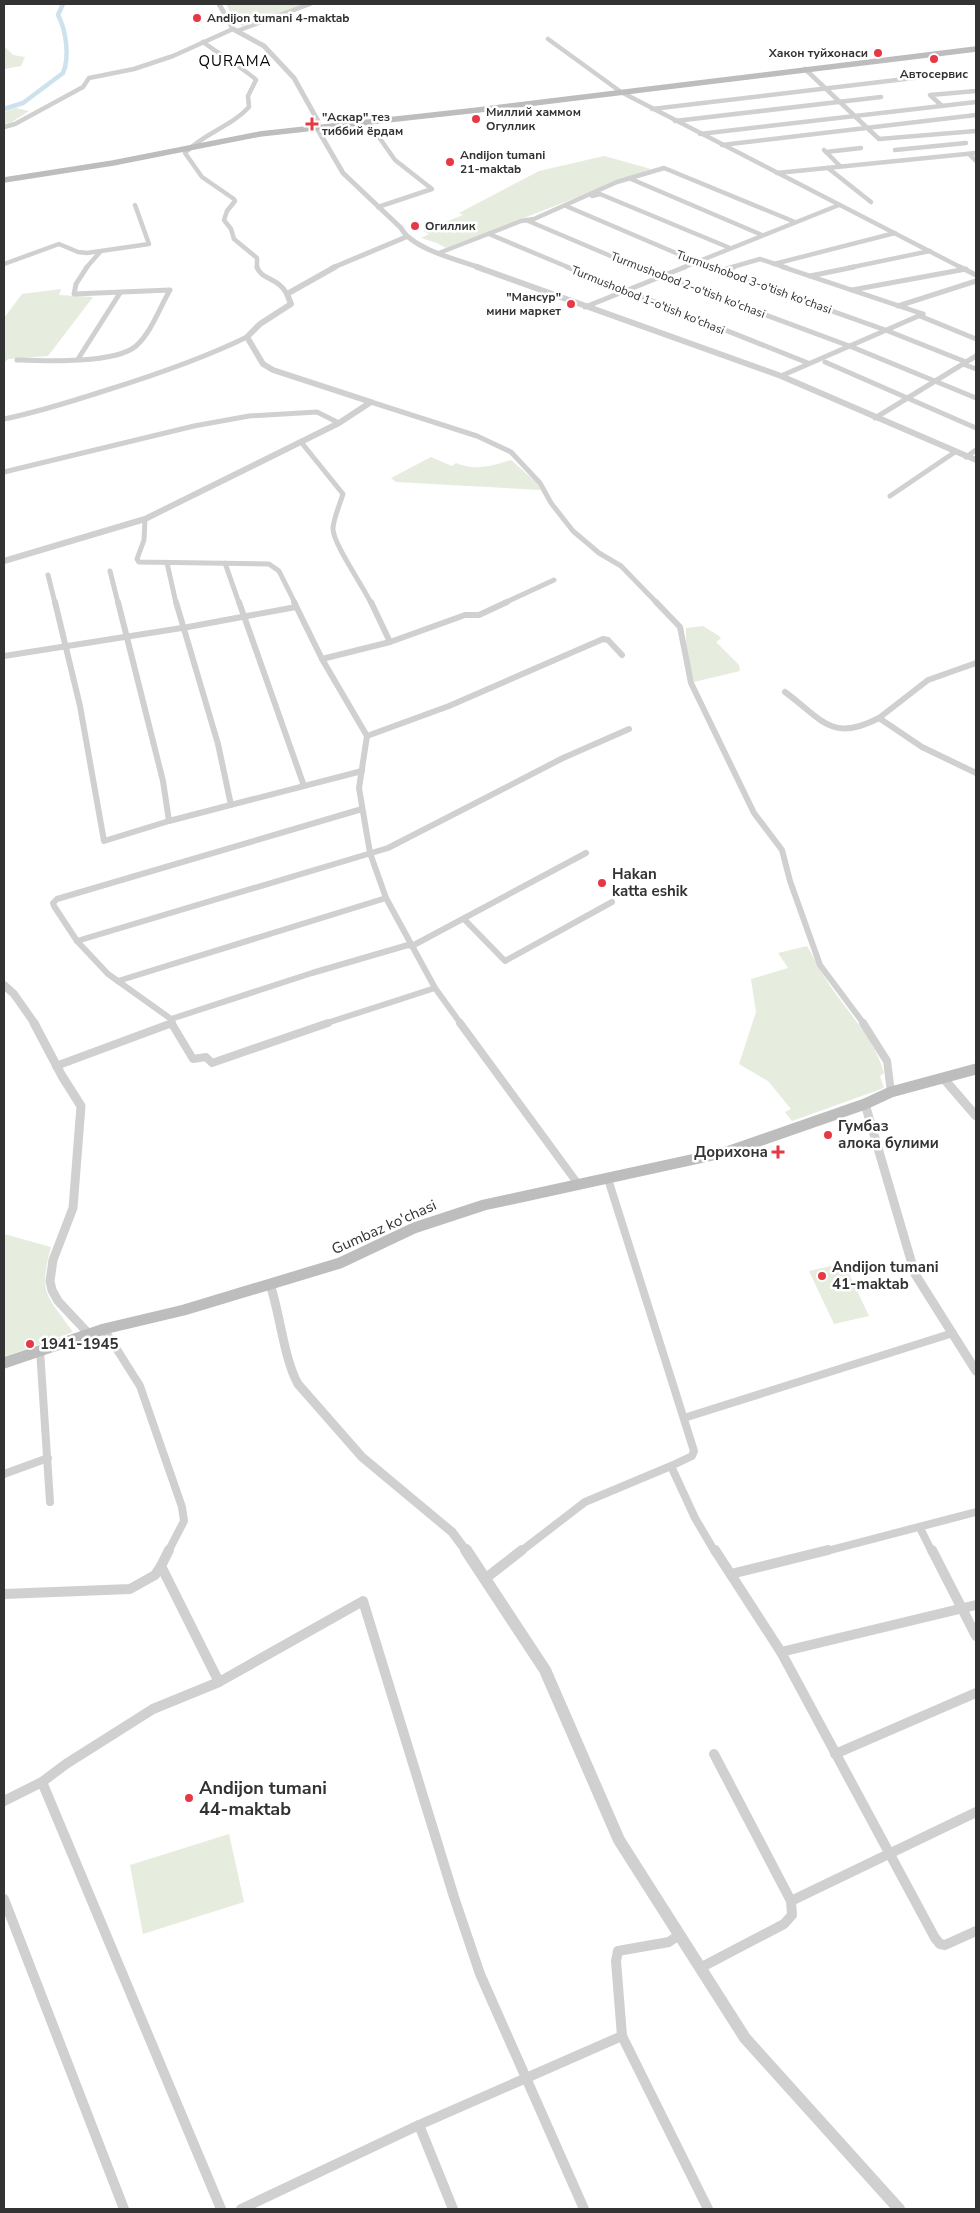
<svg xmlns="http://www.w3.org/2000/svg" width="980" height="2213" font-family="'Nunito Sans',sans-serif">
<rect width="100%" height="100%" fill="#fff"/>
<g fill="#e6ecde">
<path d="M226,4H308L242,26L232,16Z"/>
<path d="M4,46L13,55L25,57L21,66L4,69Z"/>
<path d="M16,108L29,111L12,122L4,124V112Z"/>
<path d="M604,156L651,169L446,248L437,243L421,238L429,234L423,231L463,215L459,213L539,171Z"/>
<path d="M61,289L59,295L93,297L48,356L8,359L4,363V318L22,294Z"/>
<path d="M431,457L452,466L456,463C476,471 492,466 511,460L536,482L541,490L396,482L391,478Z"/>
<path d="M703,626L719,636L721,638L716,642L739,665L740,671L694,682L686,648V628Z"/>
<path d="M807,946C816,961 823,976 833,990C852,1017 875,1041 884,1073L880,1076L884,1088L792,1121L785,1112L791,1109L768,1081L739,1064L756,1012L751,979L788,968L778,953Z"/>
<path d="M4,1234L51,1247C38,1295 47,1295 73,1332L4,1357Z"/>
<path d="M844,1263L869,1316L834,1324L809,1271Z"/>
<path d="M229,1834L244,1902L143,1934L130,1865Z"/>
</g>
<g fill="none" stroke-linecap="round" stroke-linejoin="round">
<path stroke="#cee2ee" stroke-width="4.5" d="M4,109L23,103L63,73C70,57 66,30 58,15L63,4"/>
<g stroke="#d0d0d0" stroke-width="4.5">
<path d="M237,31L310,4"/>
<path d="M548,39L621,92L962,268"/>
<path d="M203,42C212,49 253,75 256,80L248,96L249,107C231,127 204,133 185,153L202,177L234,199L235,201L227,211L224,220L231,229L234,239L257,258V268"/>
<path d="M805,69L879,139L976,131"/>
<path d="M941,105L930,95L976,91"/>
<path d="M652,109L922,77"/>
<path d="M675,121L881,97"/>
<path d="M369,123L395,160L432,189L378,207"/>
<path d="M4,127L15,124L83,87L89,78L134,69L173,56L233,29"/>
<path d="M700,134L976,102"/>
<path d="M722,145L976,115"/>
<path d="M824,150L840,166"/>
<path d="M895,150L966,143"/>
<path d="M826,152L861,148"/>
<path d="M969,154L976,161"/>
<path d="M828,168L871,202"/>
<path d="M777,173L976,153"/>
<path d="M631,179L762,235"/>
<path d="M592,196L600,194L730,248"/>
<path d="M566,206L711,268"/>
<path d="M526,220L639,268"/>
<path d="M489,234L570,268"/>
<path d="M439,253L521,221L534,219L617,182L664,168L795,222"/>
<path d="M4,264L59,244L78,252L87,253L149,244L135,205"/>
<path d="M774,264L895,233"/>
<path d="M86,268L100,252"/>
<path d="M682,268L839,205"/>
<path d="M729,268L760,259L787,268"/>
<path d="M848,268L930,251"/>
</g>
<g stroke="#d0d0d0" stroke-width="5">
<path d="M257,267C261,280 278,277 287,294"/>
<path d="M567,267L808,363"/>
<path d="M636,267L852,347L976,398"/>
<path d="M708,267L888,331L966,362"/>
<path d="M783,267L923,314"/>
<path d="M960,267L976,275"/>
<path d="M719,271L734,267"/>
<path d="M810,276L854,267"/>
<path d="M852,290L966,269"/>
<path d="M898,306L976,281"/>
<path d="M585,307L685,267"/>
<path d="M920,316L976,339"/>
<path d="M78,359L120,293"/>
<path d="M17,360C44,361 115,364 136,346C151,333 160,307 170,290L74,294L76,284L87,267"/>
<path d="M825,362L976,428"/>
<path d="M963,364L976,369"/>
<path d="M781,376L923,314"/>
<path d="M371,402L477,436L511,452L540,483L551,503L573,531L599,553L621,566L657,603"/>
<path d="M875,418L976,356"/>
<path d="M4,419C39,412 73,401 107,390C155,375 202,359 247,337"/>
<path d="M301,442L343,494C340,504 334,517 333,528C332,542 363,586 371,603"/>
<path d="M966,457L976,450"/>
<path d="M4,472L194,426L249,416L317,412L339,423"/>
<path d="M890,496L955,452"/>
<path d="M145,519L144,540L137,559L139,562L269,564L279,571L295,603"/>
<path d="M167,563L176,603"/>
<path d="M225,563L239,603"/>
<path d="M110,571L118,603"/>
<path d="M48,575L55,603"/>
<path d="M504,603L554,580"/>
</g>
<g stroke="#d0d0d0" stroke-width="6">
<path d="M55,602L80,706L104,841L169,821L362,771"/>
<path d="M118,602L163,781L169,821"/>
<path d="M176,602L218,744L231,805"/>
<path d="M239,602L304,786"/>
<path d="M294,602L322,659L367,736L359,788L370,853L386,898L435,988L461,1024"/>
<path d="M656,602L680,627L691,683L754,813L782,850L790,881L820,965L864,1024"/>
<path d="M390,642L465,615H479L507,602"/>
<path d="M4,656L188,627L296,607"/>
<path d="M322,659L390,642L371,602"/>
<path d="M785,692C822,719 831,743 879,718L922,747L976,773"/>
<path d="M879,718L928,680L976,663"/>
<path d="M367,736L449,706L603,639L608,640L622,655"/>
<path d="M586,853L412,946L408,945L312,973L171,1019L108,974L77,941L388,848L563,758L629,729"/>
<path d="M464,919L505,961L612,902"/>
<path d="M77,941L54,906L53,903L57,899L362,809"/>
<path d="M118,981L386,898"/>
<path d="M171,1019L172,1024"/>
<path d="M324,1024L435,988"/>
</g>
<g stroke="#d0d0d0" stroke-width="8">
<path d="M460,1023L578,1184"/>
<path d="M863,1023L887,1061L891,1092"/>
<path d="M172,1024L193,1059L206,1057L212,1063L328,1023"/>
<path d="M56,1066L172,1023"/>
<path d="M608,1179L694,1451L692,1456L671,1466L695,1518L715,1552"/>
<path d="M104,1329L140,1386L182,1507L184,1521L168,1552"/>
<path d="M40,1350L50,1502"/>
<path d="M684,1418L953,1333"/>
<path d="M4,1474L48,1458"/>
<path d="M920,1528L932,1552"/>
<path d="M520,1552L585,1502L671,1466"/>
<path d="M823,1552L976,1512"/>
</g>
<g stroke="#d0d0d0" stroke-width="10">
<path d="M715,1550L781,1652L935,1938L940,1944L945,1945L976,1931"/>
<path d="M932,1550L976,1636"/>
<path d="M161,1566L169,1550"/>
<path d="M731,1574L828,1550"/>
<path d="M486,1578L522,1550"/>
<path d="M4,1594L130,1589L155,1575L161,1566L219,1682"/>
<path d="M781,1652L976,1605"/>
<path d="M835,1754L976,1693"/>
<path d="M42,1782L221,2209"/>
<path d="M4,1801L42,1782L66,1764L153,1709L219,1682L363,1601L454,1897L480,1974L584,2209"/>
<path d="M4,1899L124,2209"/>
<path d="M791,1901L976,1812"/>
<path d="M700,1968L784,1924L792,1915L791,1901L714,1754"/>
<path d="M622,2036L616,1961L618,1951L669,1942L679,1935"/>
<path d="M419,2125L453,2209"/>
<path d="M241,2209L419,2125L622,2036L708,2209"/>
</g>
<g stroke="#d0d0d0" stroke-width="5">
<path d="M219,4L233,29L264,46L294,78L318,121V130L343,173L401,228C412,249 458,260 481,268"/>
<path d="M332,268L406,237"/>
</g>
<g stroke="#d0d0d0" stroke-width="6">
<path d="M477,267L781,376L976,460"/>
<path d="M4,561L145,519L339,423L371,402L273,370L263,364L247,337L260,324L291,304L287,294L335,267"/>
</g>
<path stroke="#d0d0d0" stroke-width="8" d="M4,985L14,994L35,1024"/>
<g stroke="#d0d0d0" stroke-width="9">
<path d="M34,1023L62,1076L81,1106L73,1208L53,1260L50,1281L52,1290L58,1301L89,1334"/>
<path d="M944,1079L976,1116"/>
<path d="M865,1104L915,1274L976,1371"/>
<path d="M270,1284C280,1314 284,1359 298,1384L362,1457L452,1532L467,1552"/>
</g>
<path stroke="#d0d0d0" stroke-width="12" d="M466,1550L545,1670L619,1840L745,2038L899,2209"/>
<path stroke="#bdbdbd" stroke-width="5.5" d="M4,180L113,163L260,134L478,110L976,49"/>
<path stroke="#bdbdbd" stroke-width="11" d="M4,1363L104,1329L184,1310L340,1263L414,1228L484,1205L727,1152L865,1104L891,1092L976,1069"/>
</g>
<g fill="#e63845" stroke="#fff" stroke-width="2">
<circle cx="197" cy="18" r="5"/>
<circle cx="878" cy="53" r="5"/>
<circle cx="934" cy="59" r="5"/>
<circle cx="476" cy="119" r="5"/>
<path d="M309.5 116.5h5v5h5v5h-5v5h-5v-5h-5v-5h5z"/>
<circle cx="450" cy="162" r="5"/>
<circle cx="415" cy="226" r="5"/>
<circle cx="571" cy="304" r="5"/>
<circle cx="602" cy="883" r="5"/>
<circle cx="828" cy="1135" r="5"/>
<path d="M775.5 1144.5h5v5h5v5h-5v5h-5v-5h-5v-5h5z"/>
<circle cx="822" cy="1276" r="5"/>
<circle cx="30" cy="1344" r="5"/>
<circle cx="189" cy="1798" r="5"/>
</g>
<g text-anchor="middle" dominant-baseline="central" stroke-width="5" stroke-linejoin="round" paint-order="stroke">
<g font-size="12" font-weight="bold" fill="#333" stroke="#fff" text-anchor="start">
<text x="207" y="18">Andijon tumani 4-maktab</text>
<text x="868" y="53" text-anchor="end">Хакон туйхонаси</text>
<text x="934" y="74" text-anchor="middle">Автосервис</text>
<text x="486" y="112">Миллий хаммом<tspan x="486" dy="14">Огуллик</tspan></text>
<text x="322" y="117">"Аскар" тез<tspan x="322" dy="14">тиббий ёрдам</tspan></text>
<text x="460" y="155">Andijon tumani<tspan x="460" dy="14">21-maktab</tspan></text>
<text x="425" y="226">Огиллик</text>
<text x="561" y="297" text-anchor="end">"Мансур"<tspan x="561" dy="14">мини маркет</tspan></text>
</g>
<g font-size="12" fill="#333" stroke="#fff">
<text transform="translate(754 282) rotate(20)">Turmushobod 3-o'tish ko'chasi</text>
<text transform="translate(688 285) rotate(21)">Turmushobod 2-o'tish ko'chasi</text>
<text transform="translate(648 300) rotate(22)">Turmushobod 1-o'tish ko'chasi</text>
</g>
<g font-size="15" letter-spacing="1" fill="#000" stroke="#fff">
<text x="235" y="61">QURAMA</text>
</g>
<g font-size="15" font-weight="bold" fill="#333" stroke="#fff" text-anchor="start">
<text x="612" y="874">Hakan<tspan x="612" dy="17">katta eshik</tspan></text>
<text x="838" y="1126">Гумбаз<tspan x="838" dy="17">алока булими</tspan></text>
<text x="768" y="1152" text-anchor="end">Дорихона</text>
<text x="832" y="1267">Andijon tumani<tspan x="832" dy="17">41-maktab</tspan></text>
<text x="40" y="1344">1941-1945</text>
</g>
<g font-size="15" fill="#333" stroke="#fff">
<text transform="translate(384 1227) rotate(-24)">Gumbaz ko'chasi</text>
</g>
<g font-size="18" font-weight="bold" fill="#333" stroke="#fff" text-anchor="start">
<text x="199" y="1788">Andijon tumani<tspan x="199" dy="21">44-maktab</tspan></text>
</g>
</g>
<rect width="980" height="2213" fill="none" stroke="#333333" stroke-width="10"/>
</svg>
